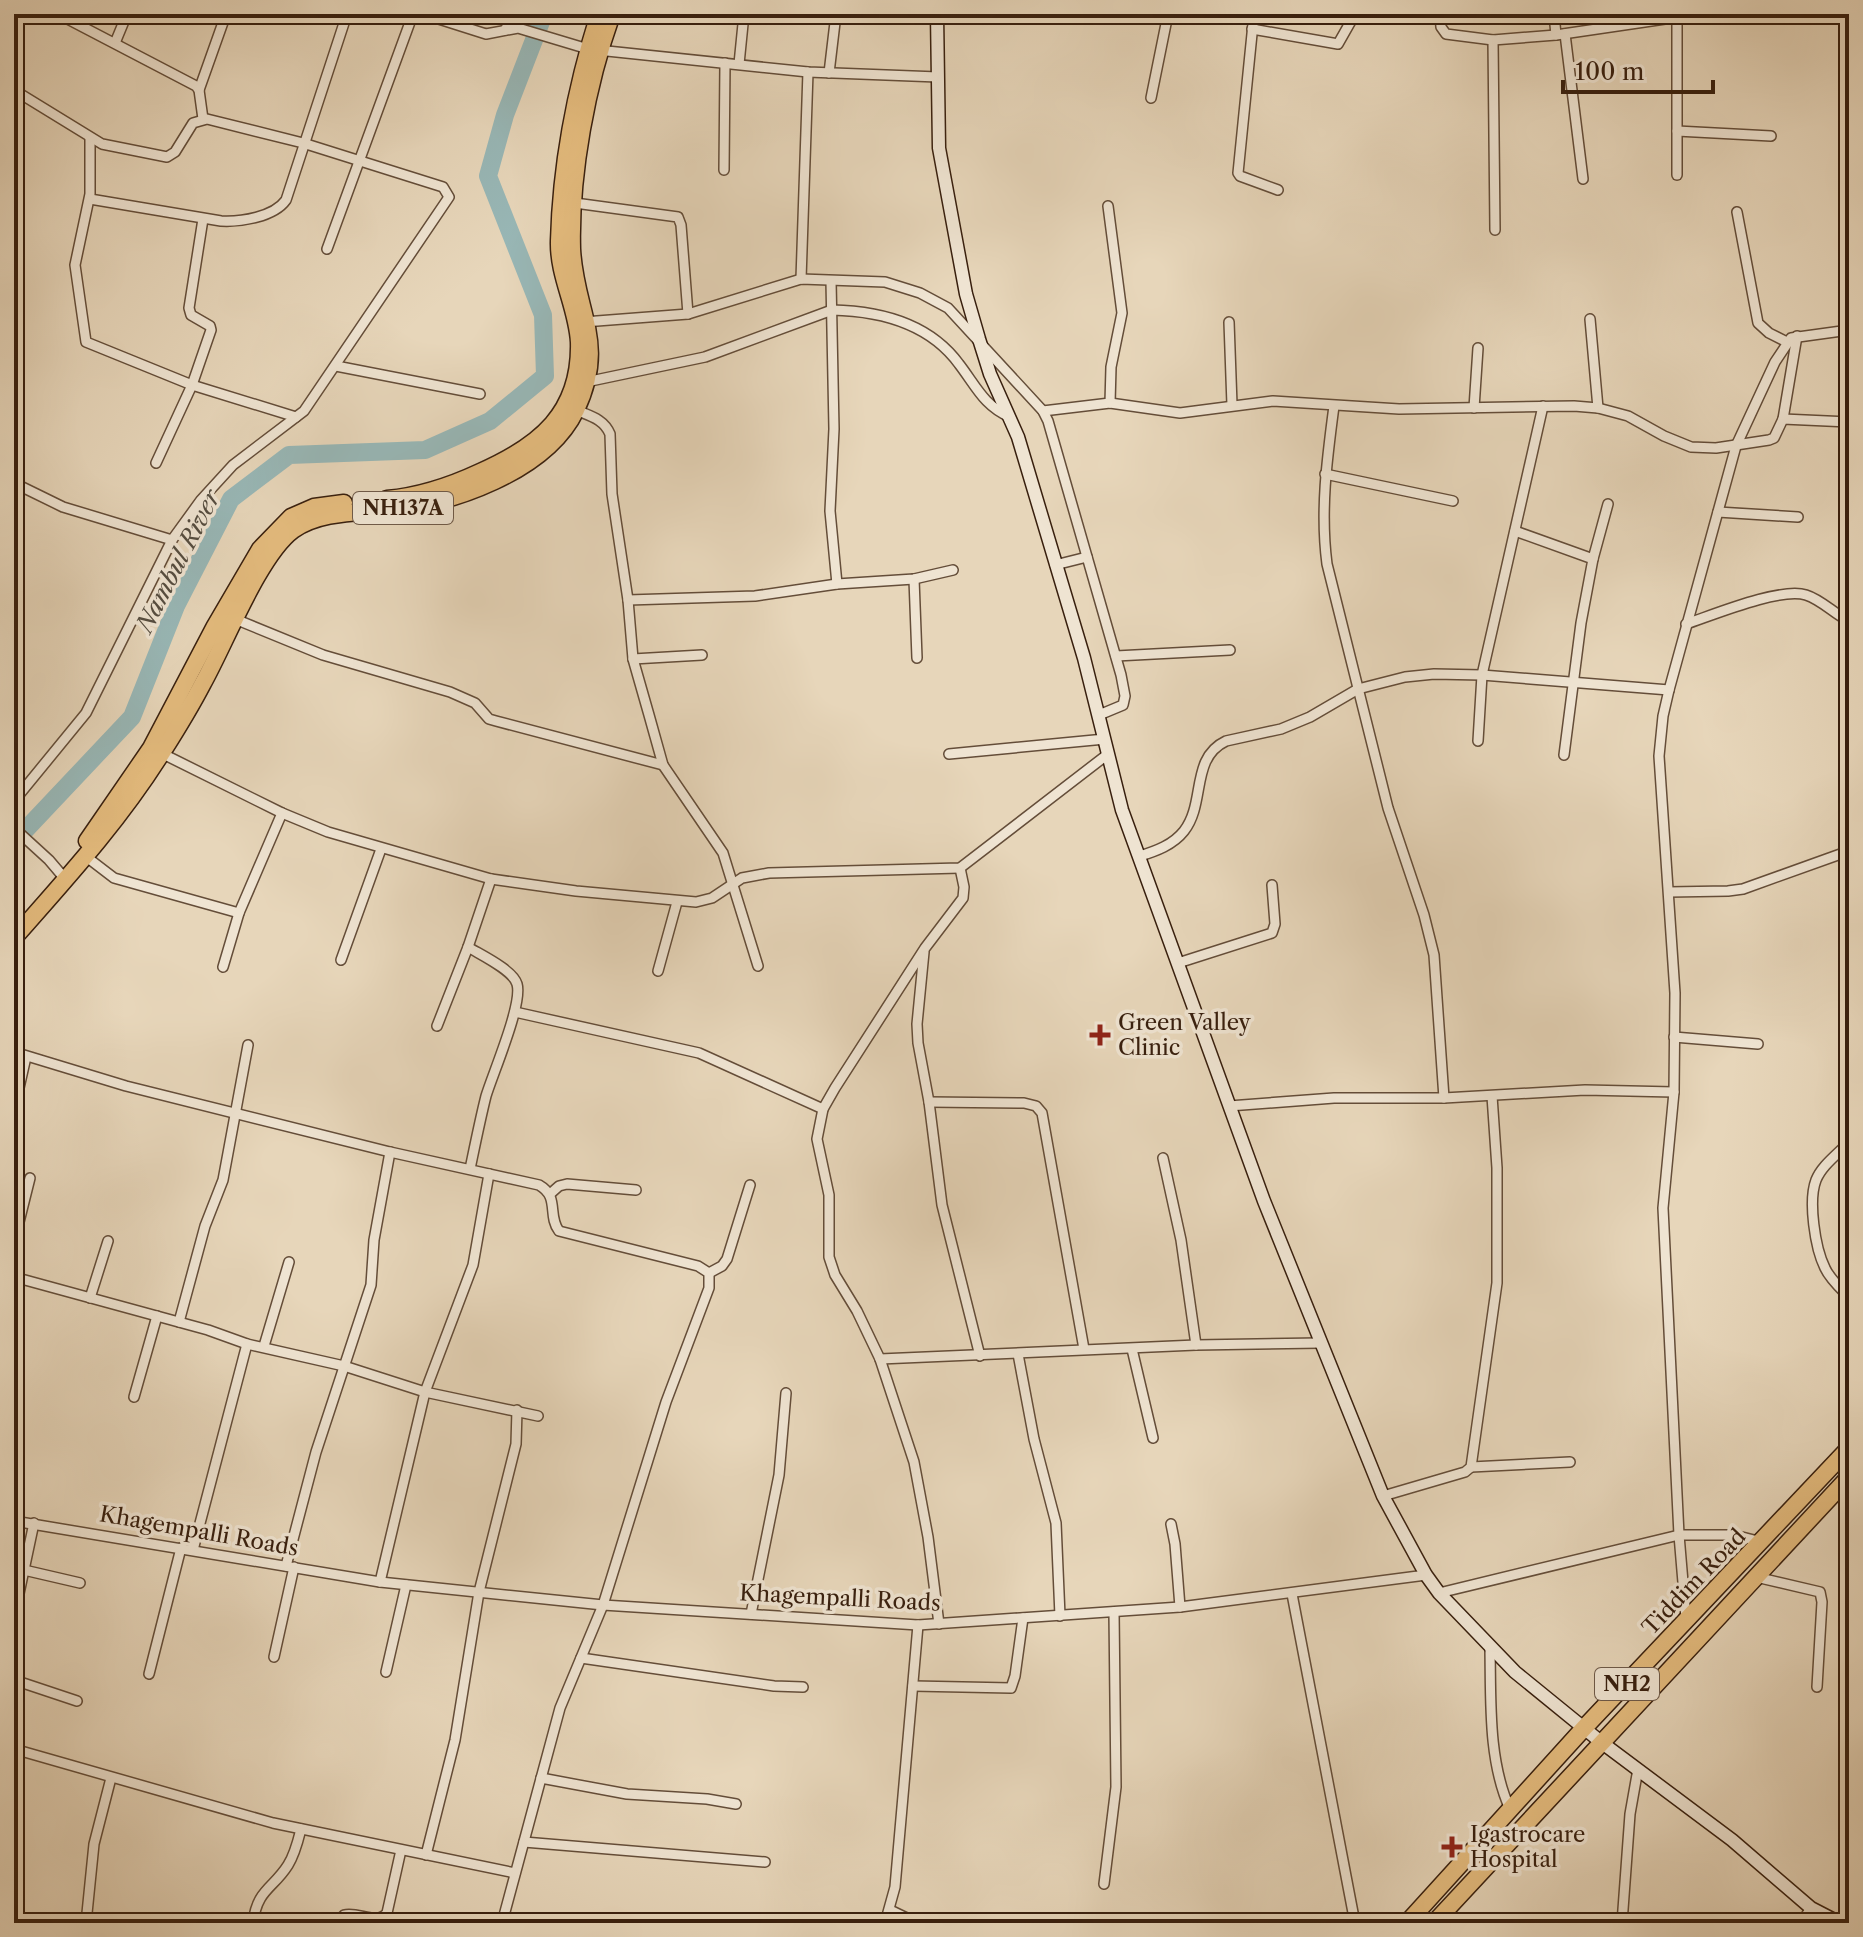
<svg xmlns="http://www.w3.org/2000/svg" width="1863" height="1937" font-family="'Libre Caslon Text',serif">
<rect width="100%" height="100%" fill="#e7d6ba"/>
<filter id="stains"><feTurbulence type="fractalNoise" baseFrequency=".0025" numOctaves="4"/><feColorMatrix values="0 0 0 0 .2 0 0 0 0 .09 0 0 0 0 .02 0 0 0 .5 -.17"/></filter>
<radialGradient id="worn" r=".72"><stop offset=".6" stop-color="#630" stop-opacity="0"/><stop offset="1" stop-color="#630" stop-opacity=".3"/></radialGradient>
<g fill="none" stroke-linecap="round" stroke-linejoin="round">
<path stroke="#98b7b6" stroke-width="18" d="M14,842L132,717L176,606L231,499L289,455L425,450L490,421L545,376L543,315L488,176L505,115L544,14"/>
<g stroke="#644d39" stroke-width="12">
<g id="street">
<path d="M58,14L196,86L199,90L203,119"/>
<path d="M423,14L486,34L518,28L588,49L808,72L938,77"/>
<path d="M1254,14L1238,173L1240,176L1278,190"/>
<path d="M1440,14L1441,27L1446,34L1493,40L1556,35L1699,14"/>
<path d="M1554,14L1556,35"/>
<path d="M1252,29L1338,44L1355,14"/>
<path d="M505,30L515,14"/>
<path d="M1565,34L1583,179"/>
<path d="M1493,40L1495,230"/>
<path d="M115,43L127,14"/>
<path d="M739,64L744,14"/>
<path d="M829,73L836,14"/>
<path d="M14,90L102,144L167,157L175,152L193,123L207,119L303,143L443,187L449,197L304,411L233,465L201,500L172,540L86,713L14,801"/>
<path d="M199,90L226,14"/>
<path d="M1151,98L1168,14"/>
<path d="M1677,131L1771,136"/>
<path d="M90,138V194L75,265L86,342L192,385L296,417"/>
<path d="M724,170L725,63"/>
<path d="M1677,175V18"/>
<path d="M90,199L221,221C241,222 274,217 286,200L347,14"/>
<path d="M575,203L678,217L681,225L688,314"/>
<path d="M1108,206L1122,313L1111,367L1110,403"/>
<path d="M1737,212L1758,323L1769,333L1787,342"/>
<path d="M327,249L413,14"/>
<path d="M801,279L808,72"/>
<path d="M831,281L834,429L830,511L837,584"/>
<path d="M1590,319L1598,408"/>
<path d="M584,322L688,314L801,279L885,282L920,293L948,308L1043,411L1048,421L1121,675L1125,696L1123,705L1099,715"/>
<path d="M1229,322L1232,405"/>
<path d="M336,366L480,394"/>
<path d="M586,382L705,357L832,310C880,311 929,323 959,364C976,386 984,406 1010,417"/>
<path d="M1334,406C1327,459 1320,511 1327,564L1388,808L1424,915L1434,955L1444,1098"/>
<path d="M1474,408L1478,348"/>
<path d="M576,410C590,416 604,419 610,434L612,494L628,600L633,659L649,715L663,765L723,853L758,966"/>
<path d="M1043,411L1110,403L1180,413L1273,401L1399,409L1574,406L1598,408L1628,416L1664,436L1691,447L1716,448L1769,440L1774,438L1783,419L1849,422"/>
<path d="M1783,419L1797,336"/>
<path d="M156,463L192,385L211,330L210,326L191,315L189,308L203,219"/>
<path d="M1325,474L1453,501"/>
<path d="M14,483L63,507L172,540"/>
<path d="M1718,512L1798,517"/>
<path d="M1515,531L1593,559L1581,623L1564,755"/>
<path d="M1593,559L1608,504"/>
<path d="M1055,565L1087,557"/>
<path d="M914,579L917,658"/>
<path d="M628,600L755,596L837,584L914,579L953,570"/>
<path d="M235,619L323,655L450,692L475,703L489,719L496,721L663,765"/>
<path d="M1686,624C1713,615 1780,587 1806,595C1822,600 1834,614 1849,621"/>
<path d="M1116,656L1230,650"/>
<path d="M633,659L702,655"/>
<path d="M1478,741L1482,675L1543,406"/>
<path d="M157,751L282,813L328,832L491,879L576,891L696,902L712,898L742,878L769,873L960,868L1108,754"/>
<path d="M949,754L1105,739"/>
<path d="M14,828L49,860L66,880"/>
<path d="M84,855L114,878L239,913"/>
<path d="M1140,856C1156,851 1173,845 1184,831C1206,803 1190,758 1226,741L1281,729L1310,717L1358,689L1405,677L1434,674L1482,675L1669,690"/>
<path d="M1669,892L1728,891L1743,889L1849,851"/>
<path d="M468,947C481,955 513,970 517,984C523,1004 493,1073 486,1096C480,1120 475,1145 470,1169"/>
<path d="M924,952L917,1024L918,1043L929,1102L942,1205L980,1356"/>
<path d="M341,960L381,849"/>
<path d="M1178,963L1272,933L1275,924L1272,885"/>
<path d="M223,967L239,913L282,813"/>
<path d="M658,971L677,902"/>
<path d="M515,1012L699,1053L823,1109"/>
<path d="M437,1026L468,947L491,879"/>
<path d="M1674,1037L1758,1044"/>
<path d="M14,1052L126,1086L390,1152L539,1185C560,1197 547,1215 559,1231L698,1266L709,1273V1288L666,1402L603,1605L560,1708L502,1923"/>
<path d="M929,1102L1024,1103L1036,1106L1042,1113L1084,1349"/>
<path d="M1229,1106L1334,1098H1444L1585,1090L1674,1092"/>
<path d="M14,1110L26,1057"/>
<path d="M1849,1142C1838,1154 1822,1165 1816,1180C1808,1201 1815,1248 1825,1268C1830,1279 1840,1288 1849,1297"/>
<path d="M1163,1158L1181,1240L1196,1345"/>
<path d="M550,1194L559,1186L567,1184L636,1190"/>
<path d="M14,1242L30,1178"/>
<path d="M709,1273L722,1266L727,1259L750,1185"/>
<path d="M14,1277L208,1330L247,1344L344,1366L425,1392L538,1416"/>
<path d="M90,1298L108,1241"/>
<path d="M179,1322L205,1226L223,1180L248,1045"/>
<path d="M264,1346L289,1262"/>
<path d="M1132,1349L1153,1438"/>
<path d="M1018,1354L1034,1439L1056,1523L1060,1616"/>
<path d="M880,1359L1196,1345L1320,1343"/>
<path d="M134,1397L157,1316"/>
<path d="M1471,1467L1570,1462"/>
<path d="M1383,1496L1465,1472L1471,1467L1497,1283V1168L1492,1096"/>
<path d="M14,1521L380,1582L603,1605L918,1625L1180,1607L1426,1575"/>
<path d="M1171,1524L1175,1544L1180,1607"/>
<path d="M193,1550L247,1344"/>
<path d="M286,1566L316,1452L371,1285L374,1240L390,1152"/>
<path d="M24,1570L80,1583"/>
<path d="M1756,1577L1820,1592L1822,1602L1817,1687"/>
<path d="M380,1582L425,1392L473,1265L489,1174"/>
<path d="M1439,1593L1679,1535H1734L1762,1542"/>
<path d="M1292,1594L1355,1923"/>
<path d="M751,1614L779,1475L786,1393"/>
<path d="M14,1617L34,1523"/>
<path d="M1686,1618L1679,1535L1663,1208L1674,1092L1675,993L1659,756L1663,716L1669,690L1736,446L1775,362L1791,338L1849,330"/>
<path d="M939,1624L928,1537L914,1462L880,1359L857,1311L835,1275L829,1257V1195L817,1139L823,1109L835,1088L925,948L963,898L964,887L960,868"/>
<path d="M1490,1649C1491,1701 1488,1761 1510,1809"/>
<path d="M274,1657L294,1567"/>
<path d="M581,1658L774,1686L803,1687"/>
<path d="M386,1672L406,1585"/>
<path d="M149,1674L181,1548"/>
<path d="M14,1680L77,1701"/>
<path d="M913,1686L1011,1688L1015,1676L1023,1618"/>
<path d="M14,1749L273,1823L515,1873"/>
<path d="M541,1778L627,1794L707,1799L736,1804"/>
<path d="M524,1842L765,1862"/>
<path d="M426,1855L455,1740L479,1592L516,1444L517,1410"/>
<path d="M1104,1884L1116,1787L1114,1612"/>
<path d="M890,1910L917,1923"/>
<path d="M86,1923L94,1844L111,1778"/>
<path d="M253,1923C257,1889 273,1889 288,1865C295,1854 298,1841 301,1829"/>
<path d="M339,1923L344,1915C359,1911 375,1926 387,1913L401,1850"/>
<path d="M885,1923L895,1887L918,1625"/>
<path d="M1622,1923L1630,1814L1638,1769"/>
<path d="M1801,1923L1811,1908"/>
</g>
</g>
<g stroke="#381f0e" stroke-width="15">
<path id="secondary" d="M937,14L939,148L966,294L979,339L990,374L1018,437L1084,658L1122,810L1264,1201L1383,1496L1426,1575L1439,1593L1515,1672L1601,1742L1732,1840L1811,1908L1840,1923"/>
</g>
<g stroke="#381f0e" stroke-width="19">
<g id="highway">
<path d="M387,499C420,496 450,486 480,472C539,446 581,413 579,342C577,307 558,276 559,241C561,164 576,87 599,14"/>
<path d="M87,841L151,748L215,626L260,549L291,517L314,507L344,503"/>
<path d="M14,938C67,878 120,820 163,751C177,729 191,706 203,683C225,644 259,555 293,530C320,511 357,513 388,510C452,504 546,472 576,410C608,343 575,312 572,249C570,174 587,84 612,14"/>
<path d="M1407,1923L1584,1728L1849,1448"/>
<path d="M1434,1923L1849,1477"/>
</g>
</g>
<use href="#street" stroke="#efe4d2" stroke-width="9"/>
<use href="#secondary" stroke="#efe4d2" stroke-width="12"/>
<use href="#highway" stroke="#e4bb7d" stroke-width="16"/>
</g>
<g fill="#8f2418" stroke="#efe4d2" stroke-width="3">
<path d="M1096 1023h8v8h8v8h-8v8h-8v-8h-8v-8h8z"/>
<path d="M1448 1835h8v8h8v8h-8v8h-8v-8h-8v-8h8z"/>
</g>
<g text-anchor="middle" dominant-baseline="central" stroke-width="7" stroke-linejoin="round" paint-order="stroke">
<g fill="#efe4d2" stroke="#6f5a49" stroke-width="2">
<rect x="353" y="492" width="100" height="32" rx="6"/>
<rect x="1595" y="1668" width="64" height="32" rx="6"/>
</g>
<g font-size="20" font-weight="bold" fill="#381f0e">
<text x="403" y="508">NH137A</text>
<text x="1627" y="1684">NH2</text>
</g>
<g font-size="22" fill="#381f0e" stroke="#efe4d2" text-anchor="start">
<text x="1118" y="1022">Green Valley<tspan x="1118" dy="25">Clinic</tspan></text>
<text x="1470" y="1834">Igastrocare<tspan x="1470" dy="25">Hospital</tspan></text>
</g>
<g font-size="22" fill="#381f0e" stroke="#efe4d2">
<text transform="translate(199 1531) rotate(10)">Khagempalli Roads</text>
<text transform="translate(1694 1582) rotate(-46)">Tiddim Road</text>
<text transform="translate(840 1598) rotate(3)">Khagempalli Roads</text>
</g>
<g font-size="24" font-style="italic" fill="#554d40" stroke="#efe4d2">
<text transform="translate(178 561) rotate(-63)">Nambul River</text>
</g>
</g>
<rect width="1863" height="1937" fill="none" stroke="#e7d6ba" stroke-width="48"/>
<rect x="16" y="16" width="1831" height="1905" fill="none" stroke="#381f0e" stroke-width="4"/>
<rect x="24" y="24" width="1815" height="1889" fill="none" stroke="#381f0e" stroke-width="2"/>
<path d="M1563 80v12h150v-12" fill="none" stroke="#381f0e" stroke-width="4"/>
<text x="1575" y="80" font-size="24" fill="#381f0e" stroke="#efe4d2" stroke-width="6" paint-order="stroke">100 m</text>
<rect width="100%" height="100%" filter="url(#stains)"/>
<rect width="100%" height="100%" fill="url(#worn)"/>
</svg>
